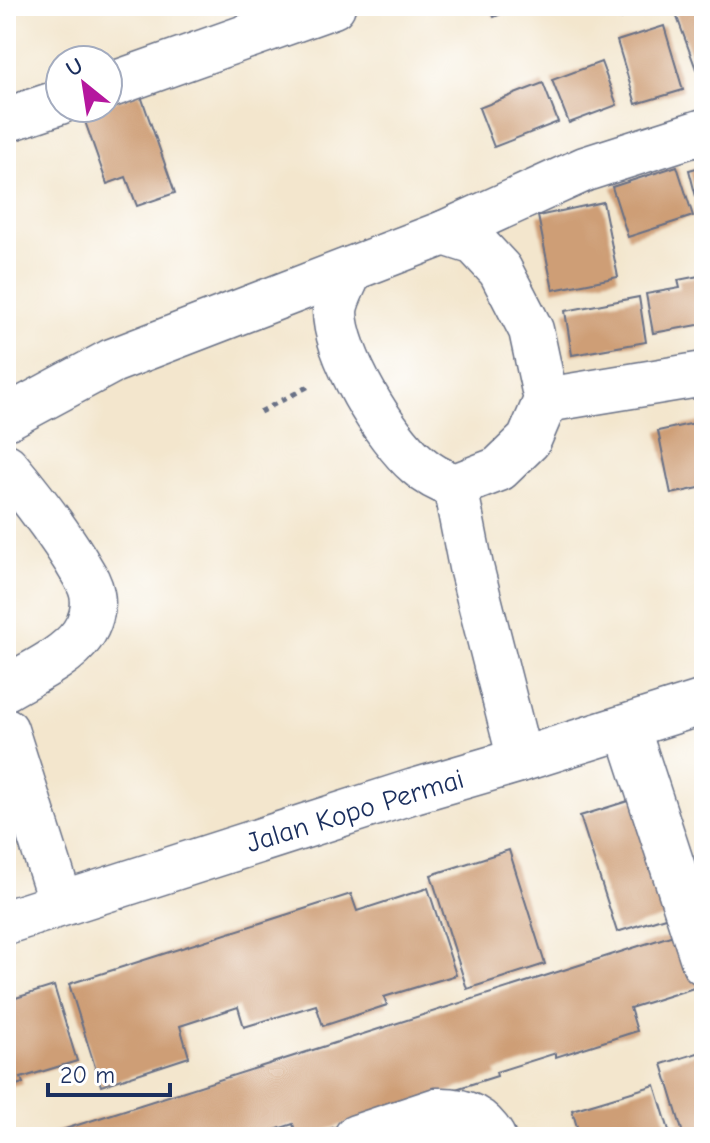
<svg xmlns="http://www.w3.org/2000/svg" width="710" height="1143" font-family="'Comic Neue',sans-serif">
<rect width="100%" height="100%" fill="#fff"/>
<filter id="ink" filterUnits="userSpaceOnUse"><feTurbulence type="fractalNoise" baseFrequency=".0125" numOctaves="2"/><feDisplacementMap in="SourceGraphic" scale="16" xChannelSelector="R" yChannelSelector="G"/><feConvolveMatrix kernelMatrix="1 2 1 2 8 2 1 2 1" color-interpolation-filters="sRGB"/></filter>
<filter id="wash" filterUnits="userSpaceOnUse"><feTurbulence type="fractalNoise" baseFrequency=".006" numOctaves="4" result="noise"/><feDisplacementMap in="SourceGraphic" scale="32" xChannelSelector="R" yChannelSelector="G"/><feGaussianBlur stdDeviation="1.8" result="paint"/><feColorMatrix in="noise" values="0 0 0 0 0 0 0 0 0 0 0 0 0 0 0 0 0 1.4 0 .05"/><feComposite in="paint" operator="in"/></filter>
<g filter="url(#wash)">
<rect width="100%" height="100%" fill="#f3e6cd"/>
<g id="blocks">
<g fill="#ce9e76">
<path d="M489,6H520L494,17Z"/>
<path d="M613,6H649L620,19Z"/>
<path d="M673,6H704V91Z"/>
<path d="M664,26L683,90L636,104L617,41Z"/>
<path d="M601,62L617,105L569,123L552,80Z"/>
<path d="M543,83L558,122L494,147L479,108Z"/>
<path d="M140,93L175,193L137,206L126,177L107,184L82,113L97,108H108V104Z"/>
<path d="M677,166L693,216L628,237L612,187Z"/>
<path d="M704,166V224H703L689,170Z"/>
<path d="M603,202L618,277L553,290L538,216Z"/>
<path d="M704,275V324L653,333L646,294L680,288L678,280Z"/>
<path d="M639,297L646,342L572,355L565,311Z"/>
<path d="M704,421V487L671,494L658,431Z"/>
<path d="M644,796L681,912L617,932L580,816Z"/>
<path d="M509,850L545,964L467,989L431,875Z"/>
<path d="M428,888L456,975L384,997L387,1005L323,1026L316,1005L244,1027L238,1007L180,1026L189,1057L101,1086L69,984L351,894L357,911Z"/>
<path d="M683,932L700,986L630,1008L637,1031L556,1057V1053L496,1072L497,1076L304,1137H297L293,1124L253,1137H40Z"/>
<path d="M54,986L77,1061L21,1078L23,1083L6,1088V1001Z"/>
<path d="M704,1051V1137H684L662,1064Z"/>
<path d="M655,1085L671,1137H580L572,1110Z"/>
</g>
</g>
</g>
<g filter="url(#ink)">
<use href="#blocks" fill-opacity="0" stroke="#676f85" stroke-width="2"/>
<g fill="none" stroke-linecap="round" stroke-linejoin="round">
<g stroke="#676f85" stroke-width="47">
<g id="minor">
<path d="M108,86L333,6"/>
<path d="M6,120L60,102"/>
<path d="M350,271C346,282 336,298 335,311C335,354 385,437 418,465C429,475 441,481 455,486L499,469L529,440L546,400L531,330L500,270L475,243L444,233"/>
<path d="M546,400L704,374"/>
<path d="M6,418L112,361L444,233L585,169L704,131"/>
<path d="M6,466C32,497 55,527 76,561C82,572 90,582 92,594C95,608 90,624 82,635C66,658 29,674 6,688"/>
<path d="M455,486L471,567L520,760"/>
<path d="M627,727L704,963"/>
<path d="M6,730L61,903"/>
<path d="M6,922L414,791L520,760L704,702"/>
<path d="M356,1137L437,1110C461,1109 480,1115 493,1137"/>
</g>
</g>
<path stroke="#676f85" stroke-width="5" stroke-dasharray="6 6" stroke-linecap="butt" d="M260,412L313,384"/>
<use href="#minor" stroke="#fff" stroke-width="44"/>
</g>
</g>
<g text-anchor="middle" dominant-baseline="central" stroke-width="7" stroke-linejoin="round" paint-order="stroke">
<g font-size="28" fill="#1b2f5e" stroke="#fff">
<text transform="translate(355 811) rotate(-17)">Jalan Kopo Permai</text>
</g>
</g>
<rect width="710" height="1143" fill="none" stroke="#fff" stroke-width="32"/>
<g transform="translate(84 84) rotate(330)"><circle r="38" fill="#ffffff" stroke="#a4acbf" stroke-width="2"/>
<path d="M0-6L14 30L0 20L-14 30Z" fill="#b5179e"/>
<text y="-12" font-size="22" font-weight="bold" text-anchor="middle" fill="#1b2f5e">U</text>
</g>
<path d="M48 1083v12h122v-12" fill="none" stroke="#1b2f5e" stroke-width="4"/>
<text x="60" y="1083" font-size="24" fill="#1b2f5e" stroke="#ffffff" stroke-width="6" paint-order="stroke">20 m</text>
</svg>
